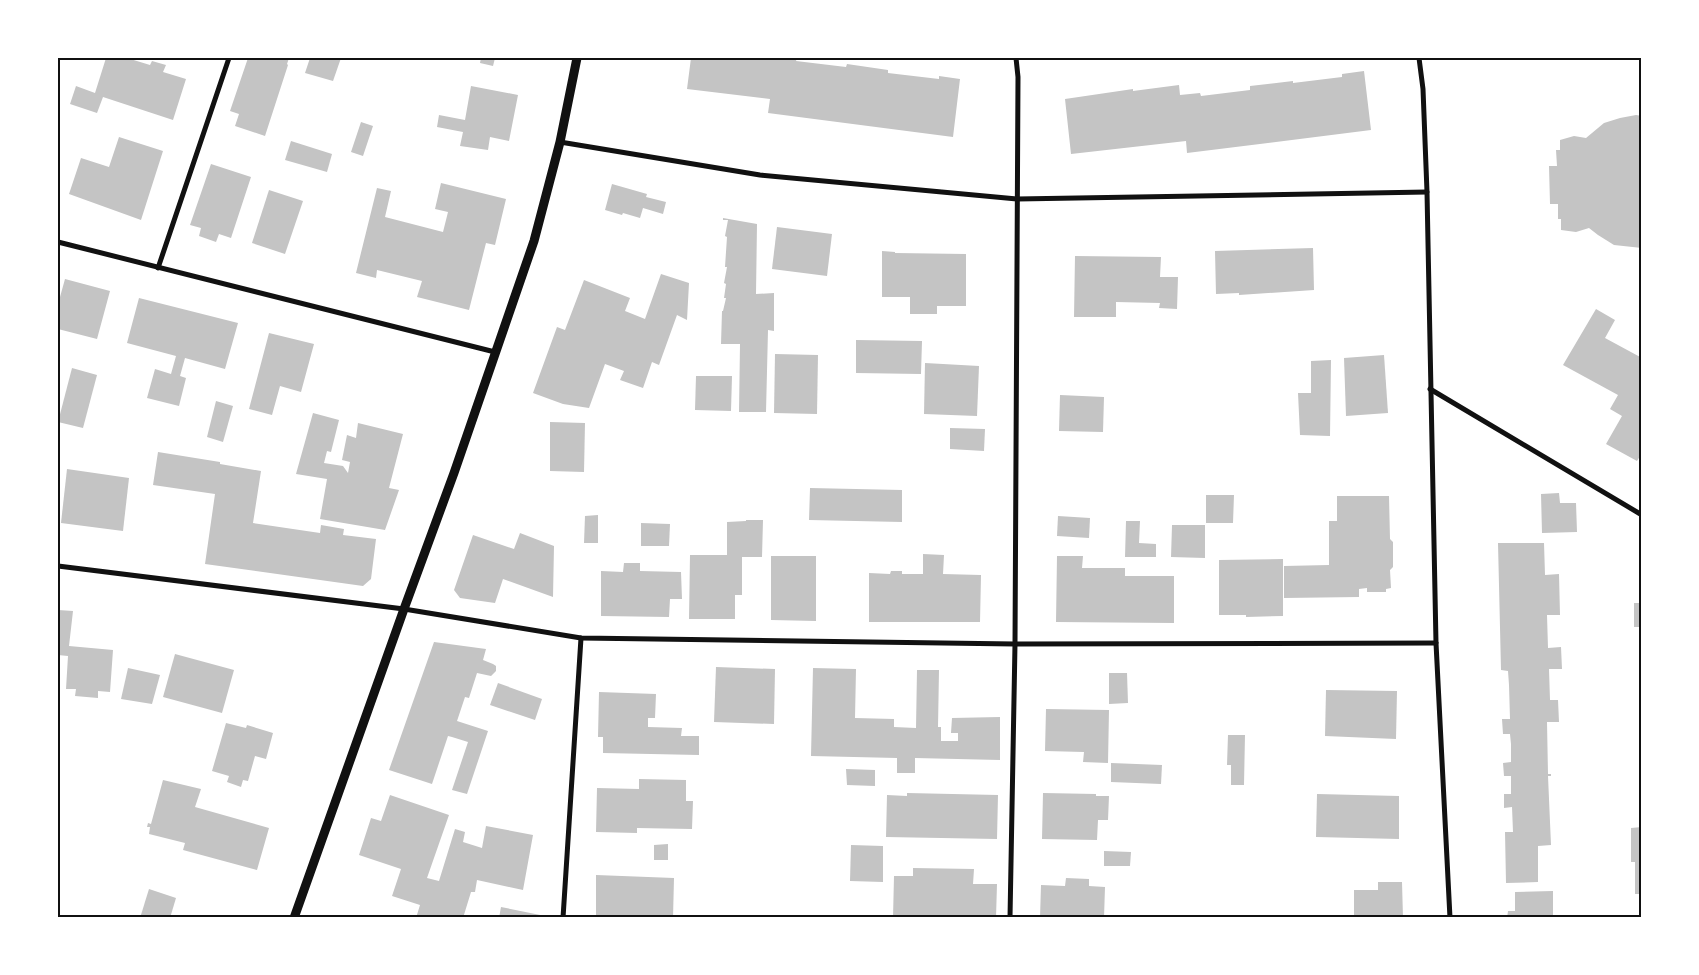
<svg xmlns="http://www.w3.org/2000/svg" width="1699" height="975" font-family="'Nunito Sans',sans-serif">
<rect width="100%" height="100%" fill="#fff"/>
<g fill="#c4c4c4">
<path d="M106,58H127L150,65L152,61L166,65L163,72L186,79L173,120L103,97L97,113L70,104L76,86L95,93Z"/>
<path d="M248,58H289L287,64L288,65L265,136L235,126L239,114L230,111Z"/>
<path d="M310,58H341L333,81L305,73Z"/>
<path d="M481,58H495L493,66L480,63Z"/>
<path d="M691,58H797L796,61L846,67L847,64L888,70V73L939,79V76L960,79L953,137L768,113L770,99L687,89Z"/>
<path d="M1364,71L1371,130L1187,153L1186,141L1071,154L1065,99L1133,89V91L1179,85L1180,95L1200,93L1201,96L1250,90V86L1293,81V83L1342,77V74Z"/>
<path d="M471,86L518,95L509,141L490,137L488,150L460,146L463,132L437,127L439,115L465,120Z"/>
<path d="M1636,115L1642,116V248L1614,245L1598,235L1589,228L1576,232L1561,230V219H1558V204H1550L1549,166H1557L1556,150H1560V140L1574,136L1586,138L1604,123L1620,118Z"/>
<path d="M361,122L373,126L363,156L351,152Z"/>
<path d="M119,137L163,151L141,220L69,194L81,158L109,167Z"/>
<path d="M291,141L332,154L327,172L285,160Z"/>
<path d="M211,164L251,177L231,238L219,234L216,242L199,236L201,228L190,225Z"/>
<path d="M441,183L506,199L495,245L486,243L469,310L417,297L422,281L377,270L376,278L356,273L377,188L391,191L385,217L443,232L448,212L435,209Z"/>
<path d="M612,184L647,194L646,197L666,202L663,214L643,208L640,218L623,213L622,215L605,210Z"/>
<path d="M269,190L303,201L285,254L252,243Z"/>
<path d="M723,218L757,224L756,294L774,293V331L768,330L766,412H739L740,344H721L722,311H723L726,298H724L726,284L724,283L727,267H725L727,237L725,236L728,220H723Z"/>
<path d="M777,227L832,234L827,276L772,269Z"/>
<path d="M1313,248L1314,290L1239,295V293L1216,294L1215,251Z"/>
<path d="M882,251L895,252V253L966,254V306H937V314H910V297H882Z"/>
<path d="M1075,256L1161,257L1160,277H1178L1177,309L1159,308L1160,303L1116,302V317H1074Z"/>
<path d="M661,274L689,283L687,320L677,315L659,365L652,362L643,388L620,380L624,371L605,364L589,408L563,404L533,393L557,327L565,330L584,280L630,298L625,311L645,319Z"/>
<path d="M65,279L110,291L97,339L58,329V297H60Z"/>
<path d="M139,298L238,323L225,369L185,358L180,376L186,378L179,406L147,398L155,369L171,374L176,356L127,343Z"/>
<path d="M1596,309L1615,320L1605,338L1642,358V453L1637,461L1606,444L1622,416L1610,409L1618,395L1563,365Z"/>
<path d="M269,333L314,344L301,392L280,386L272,415L249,409Z"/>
<path d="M856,340L922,341L921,374L856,373Z"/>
<path d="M775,354L818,355L817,414L774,413Z"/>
<path d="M1384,355L1388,413L1346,416L1344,358Z"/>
<path d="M1331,360L1330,436L1300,435L1298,393H1311V361Z"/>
<path d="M925,363L979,366L977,416L924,414Z"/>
<path d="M72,368L97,375L83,428L58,422Z"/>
<path d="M696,376H732L731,411L695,410Z"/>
<path d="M1060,395L1104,397L1103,432L1059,431Z"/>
<path d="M216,401L233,406L223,442L207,437Z"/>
<path d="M313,413L339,420L331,452L327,451L324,463L343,466L348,473L350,462L342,460L347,435L356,438L358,423L403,434L389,488L399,490L385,530L320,519L327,479L296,474Z"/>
<path d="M550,422L585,423L584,472L550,471Z"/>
<path d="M950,428L985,429L984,451L950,449Z"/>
<path d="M158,452L220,462V464L261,471L253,523L320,533L321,525L344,529L343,535L376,539L371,579L363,586L205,564L215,494L153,485Z"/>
<path d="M67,469L129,478L123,531L61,523Z"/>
<path d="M810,488L902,490V522L809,520Z"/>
<path d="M1559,493L1560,503H1576L1577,532L1542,533L1541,494Z"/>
<path d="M1206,495H1234L1233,523H1206Z"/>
<path d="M1337,496H1389L1390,539L1393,542V567L1390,570L1391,588L1386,589V592H1367V588L1359,589V597L1284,598V566L1329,565V521H1337Z"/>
<path d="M598,515V543H584L585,516Z"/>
<path d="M1058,516L1090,518L1089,538L1057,536Z"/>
<path d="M746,520H763L762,557H742V595H735V619H689L690,555H727V522L746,521Z"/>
<path d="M1126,521H1140L1139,543L1156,544V557H1125Z"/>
<path d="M641,523L670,524L669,546H641Z"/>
<path d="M1172,525H1205V558L1171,557Z"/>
<path d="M520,533L554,546L553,597L503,579L495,603L460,598L454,590L473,535L514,549Z"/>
<path d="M1498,543H1544L1545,575L1559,574L1560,615H1547L1548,648L1561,647L1562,669H1549L1550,700H1558L1559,722H1547L1548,774H1551V776H1548L1551,845L1538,846V882L1506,883L1505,832H1513L1512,807L1504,808V794H1511V776H1504L1503,763L1511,762V744L1510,734H1503L1502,719H1510L1509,685L1508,671L1501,670Z"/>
<path d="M923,554L944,555L943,574L981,575L980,622H869V573L890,574L891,571H902V574H923Z"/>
<path d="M771,556H816V621L771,620Z"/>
<path d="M1057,556H1083L1082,568H1125V576H1174V623L1056,622Z"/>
<path d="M1283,559V616L1246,617V615H1219V560Z"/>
<path d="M624,563H640V571L681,572L682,599H670L669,617L601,616V571L623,572Z"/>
<rect x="1634" y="603" width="8" height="24"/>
<path d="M58,610L73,611L69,646L113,650L110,692L98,691V698L75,696L76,689H66L68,656L58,655Z"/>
<path d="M434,642L486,649L483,660L493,664L496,666V671L491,676L477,673L469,698L465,697L457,721L488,731L467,794L452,790L468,742L452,737L448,736L432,784L389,770Z"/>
<path d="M175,654L234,670L222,713L163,697Z"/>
<path d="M716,667L775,669L774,724L714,722Z"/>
<path d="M128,668L160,675L152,704L121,699Z"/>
<path d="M813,668L856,669L855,718L894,719V727L916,728L917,670H939L938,727H941V741H958V733H951L952,718L1000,717V760L915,758V773H897V758L811,756Z"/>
<path d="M1109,673H1127L1128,703L1109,704Z"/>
<path d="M498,683L542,699L535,720L490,705Z"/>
<path d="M1326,690L1397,691L1396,739L1325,736Z"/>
<path d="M599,692L656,694L655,718H648V727L682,728L681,736H699V755L603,753V737H598Z"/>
<path d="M1046,709L1109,710L1108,763L1083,762L1084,752L1045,751Z"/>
<path d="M226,723L246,728L247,725L273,733L266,759L255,756L248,781L243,780L241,787L227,782L229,776L212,771Z"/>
<path d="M1228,735H1245L1244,785H1231V765H1227Z"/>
<path d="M1111,763L1162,765L1161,784L1111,782Z"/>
<path d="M846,769L875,770V786L847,785Z"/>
<path d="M639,779L686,780V801H693L692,829L637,828V833L596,832L597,788L639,789Z"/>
<path d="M163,780L201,789L195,807L269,828L257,870L183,850L185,843L149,834L150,827H147L148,823L151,824Z"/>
<path d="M907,793L998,795L997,839L886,837L887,795L907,796Z"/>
<path d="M1043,793L1096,794V796H1109L1108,820H1098L1097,840L1042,839Z"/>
<path d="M1317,794L1399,796V839L1316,837Z"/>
<path d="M390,795L449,815L427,878L439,881L455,829L465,832L463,842L482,848L486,826L533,835L523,890L477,880L475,892H471L463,918H416L420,905L392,896L401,869L359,855L371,818L381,821Z"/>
<path d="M1642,827V894H1635V862H1631V828Z"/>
<path d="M668,844V860H654V845Z"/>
<path d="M851,845L883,846V882L850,881Z"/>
<path d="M1104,851L1131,852L1130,866H1104Z"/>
<path d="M913,868L974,869L973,884H997L996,918H893L894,876H913Z"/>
<path d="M596,875L674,878L673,918H596Z"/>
<path d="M1066,878L1089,879V886L1105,887L1104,918H1040L1041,885L1065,886Z"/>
<path d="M1378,882H1402L1403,918H1354V890H1378Z"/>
<path d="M149,889L176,898L170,918H140Z"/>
<path d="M1553,891V918H1507L1508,911H1515V892Z"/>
<path d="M501,907L550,917V918H499Z"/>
</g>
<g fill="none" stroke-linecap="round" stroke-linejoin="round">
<g stroke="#111" stroke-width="5">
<path d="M1419,58L1423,89L1427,192L1436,643L1450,918"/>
<path d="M560,142L760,175L1017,199L1427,192"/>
<path d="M58,242L495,352"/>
<path d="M158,268L229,58"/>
<path d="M1430,389L1642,515"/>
<path d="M58,566L404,609L581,638L1015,644L1436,643"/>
<path d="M563,918L581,638"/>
<path d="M1010,918L1015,644L1018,77L1016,58"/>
</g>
<path stroke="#111" stroke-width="9" d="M294,918L404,609L454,473L534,241L560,142L577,58"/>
</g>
<rect width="1699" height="975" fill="none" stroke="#ffffff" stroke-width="118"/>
<rect x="59" y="59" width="1581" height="857" fill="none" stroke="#111" stroke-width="2"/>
</svg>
